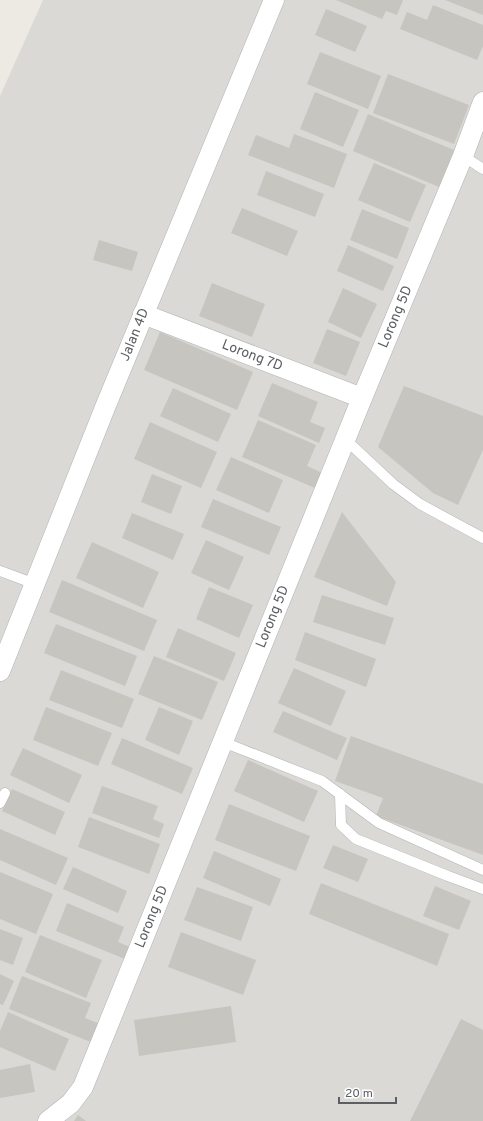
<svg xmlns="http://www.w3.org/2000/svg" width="483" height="1121" font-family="Overpass,sans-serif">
<rect width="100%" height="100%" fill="#eceae3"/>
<path fill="#dbd9d5" d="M43,0H483V1121H0V96Z"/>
<g fill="#c7c5c0">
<path d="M336,0H403L397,15L386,11L382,19Z"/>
<path d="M445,0H483V15Z"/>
<path d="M433,5L483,25V46L477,60L400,29L407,12L427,20Z"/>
<path d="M326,9L367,26L355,52L315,35Z"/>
<path d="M320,52L381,76L368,109L307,84Z"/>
<path d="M388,74L469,105L454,144L373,113Z"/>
<path d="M315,92L359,110L343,147L300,129Z"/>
<path d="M368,114L454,150L439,187L353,151Z"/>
<path d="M294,134L347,154L334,188L248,155L256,135L289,148Z"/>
<path d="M374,163L426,185L410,222L358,200Z"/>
<path d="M266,171L324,194L315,217L257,195Z"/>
<path d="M242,208L298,231L287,256L231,233Z"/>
<path d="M362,209L409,228L397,259L350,240Z"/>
<path d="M99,240L138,252L132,271L93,260Z"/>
<path d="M348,245L394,266L383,291L337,271Z"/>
<path d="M212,283L265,304L252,337L199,316Z"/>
<path d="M343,288L377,304L361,338L328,322Z"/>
<path d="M327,329L360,342L346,376L313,363Z"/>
<path d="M160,332L253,372L237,410L144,370Z"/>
<path d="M272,383L318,402L310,422L325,428L319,443L258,416Z"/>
<path d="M404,386L483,416V450L458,505L433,493L378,447Z"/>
<path d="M173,388L231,414L218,442L160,416Z"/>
<path d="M258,420L316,445L307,466L322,473L315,488L242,457Z"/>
<path d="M150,422L217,452L201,488L134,459Z"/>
<path d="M231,457L283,480L269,513L216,490Z"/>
<path d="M152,474L182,486L171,514L141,502Z"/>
<path d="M213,499L281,527L269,555L201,527Z"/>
<path d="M342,512L396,582L387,606L314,577Z"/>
<path d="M132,513L184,534L173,560L122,538Z"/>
<path d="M206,540L244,557L229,590L191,573Z"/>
<path d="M92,542L159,572L143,608L76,578Z"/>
<path d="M62,580L157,620L144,651L49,612Z"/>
<path d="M209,587L253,605L239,638L196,619Z"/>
<path d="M322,595L394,618L385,645L313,622Z"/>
<path d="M56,624L137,656L125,686L44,653Z"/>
<path d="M178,628L236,653L224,681L166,657Z"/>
<path d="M305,632L376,659L366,687L295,660Z"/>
<path d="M154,656L218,682L202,720L138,694Z"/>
<path d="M294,668L346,691L331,726L278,703Z"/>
<path d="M61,670L134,699L122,728L49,700Z"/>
<path d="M46,707L112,733L98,766L33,740Z"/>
<path d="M159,707L193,721L179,755L145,740Z"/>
<path d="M283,711L347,738L337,760L273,732Z"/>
<path d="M351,736L483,784V855L376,816L383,798L335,781Z"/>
<path d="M122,738L193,768L182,794L111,764Z"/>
<path d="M23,748L82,775L69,803L10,775Z"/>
<path d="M248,760L318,791L304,822L234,791Z"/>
<path d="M102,786L158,806L153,819L164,824L159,838L92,813Z"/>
<path d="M12,789L65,812L55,835L2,811Z"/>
<path d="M229,804L310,836L296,871L215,840Z"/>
<path d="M89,817L160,844L149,874L78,847Z"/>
<path d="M0,829L68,858L56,885L0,860Z"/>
<path d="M333,845L368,859L358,882L323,868Z"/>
<path d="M214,851L281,879L270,906L203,878Z"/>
<path d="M73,867L127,891L118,913L63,889Z"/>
<path d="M0,872L53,894L36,934L0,919Z"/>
<path d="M321,883L449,934L437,966L309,914Z"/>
<path d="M435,886L471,901L459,930L423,916Z"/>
<path d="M197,887L253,907L241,941L184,920Z"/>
<path d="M67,903L124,927L118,942L130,947L125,959L56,931Z"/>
<path d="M0,929L23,938L13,965L0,960Z"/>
<path d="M181,932L256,960L243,995L168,967Z"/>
<path d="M40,935L102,960L86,998L25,972Z"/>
<path d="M0,974L14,981L3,1005L0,1004Z"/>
<path d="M22,976L91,1003L85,1018L100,1024L93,1043L9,1009Z"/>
<path d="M231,1006L236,1042L139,1056L134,1020Z"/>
<path d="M8,1012L69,1039L55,1071L0,1047V1031Z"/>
<path d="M461,1019L483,1030V1121H410Z"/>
<path d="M30,1064L35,1092L0,1098V1070Z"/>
<path d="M78,1115L86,1121H74Z"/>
</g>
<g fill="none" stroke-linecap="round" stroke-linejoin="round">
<g stroke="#b0b3b7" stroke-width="11">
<g id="service">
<path d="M463,156L483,169"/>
<path d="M345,439L393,484L420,504L483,538"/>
<path d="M0,571L35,584"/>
<path d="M223,742L322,781L379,823L483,870"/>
<path d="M340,794L341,825L356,839L448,876L483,889"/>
<path d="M0,803L5,793"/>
</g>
</g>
<g stroke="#b0b3b7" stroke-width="21">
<g id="minor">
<path d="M143,314L362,398"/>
<path d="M0,671L106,405L274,0"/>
<path d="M48,1121L71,1103L83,1087L362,398L463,156L483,102"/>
</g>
</g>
<use href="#service" stroke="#fff" stroke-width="10"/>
<use href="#minor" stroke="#fff" stroke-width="20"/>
</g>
<g text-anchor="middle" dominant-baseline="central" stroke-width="4" stroke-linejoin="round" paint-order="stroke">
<g font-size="14" fill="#5b5e62" stroke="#fff">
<text transform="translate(396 317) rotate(-67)">Lorong 5D</text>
<text transform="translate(135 335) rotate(-68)">Jalan 4D</text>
<text transform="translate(252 356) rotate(21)">Lorong 7D</text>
<text transform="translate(273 617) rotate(-68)">Lorong 5D</text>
<text transform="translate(152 917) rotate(-68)">Lorong 5D</text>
</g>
</g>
<path d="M339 1097v6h57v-6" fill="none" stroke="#5b5e62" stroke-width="2"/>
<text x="345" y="1097" font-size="12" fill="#5b5e62" stroke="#ffffff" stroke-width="3" paint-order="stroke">20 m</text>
</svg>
